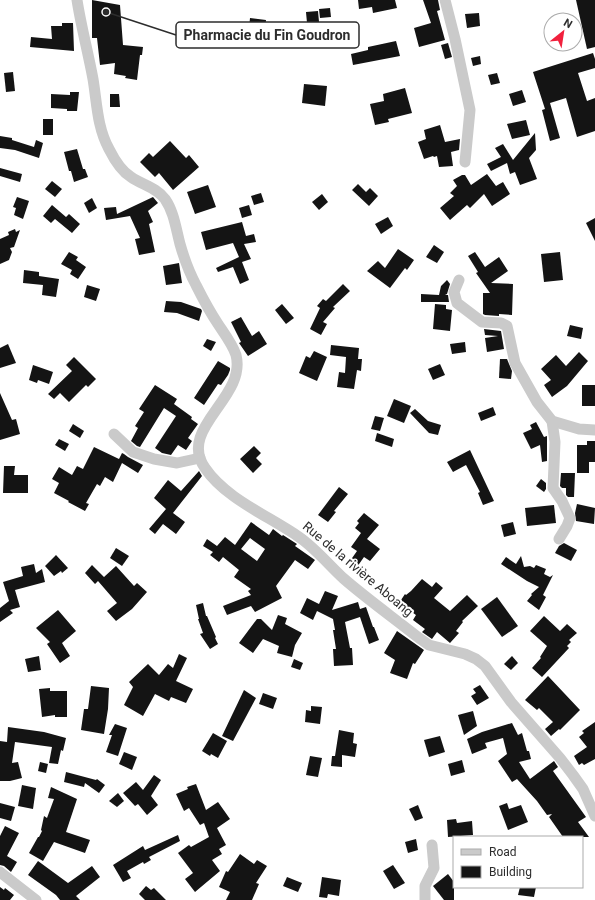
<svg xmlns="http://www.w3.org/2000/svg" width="595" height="900" font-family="Roboto,sans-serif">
<rect width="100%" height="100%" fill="#fff"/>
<g fill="#141414" fill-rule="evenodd">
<path d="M92,0L120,5L123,45L143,47L142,55H140L137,80L125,78L126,76L114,74L115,63L100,65L97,38H92Z"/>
<path d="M358,0H395L397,8L373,13L372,7L359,9Z"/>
<path d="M423,0H438L440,10L437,11L445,40L419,47L414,28L431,23Z"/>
<path d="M576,0H595V47L587,49Z"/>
<path d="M330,8L331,17L320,18L319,9Z"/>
<path d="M318,11L319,22L307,23L306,12Z"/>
<path d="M479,13L480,26L467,28L465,14Z"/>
<path d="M250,18L266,20L265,30L249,28Z"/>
<path d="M62,23H73L74,51L30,47L31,37L52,39L51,26H62Z"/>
<path d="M396,41L400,56L353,65L351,54L368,50V47Z"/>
<path d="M448,43L452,57L445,59L441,45Z"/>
<path d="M593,53L595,59V68L578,73L587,101L595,98V131L577,137L566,98L550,103L560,138L550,141L542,110L545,109L533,72Z"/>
<path d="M480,56L481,64L473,66L471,58Z"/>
<path d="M13,72L15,91L6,92L4,73Z"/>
<path d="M497,73L500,83L491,85L488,75Z"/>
<path d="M304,84L327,86L325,106L302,103Z"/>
<path d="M405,88L412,113L388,119L389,122L375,125L370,104L384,101L383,94Z"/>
<path d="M522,90L526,102L513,106L509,94Z"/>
<path d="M70,92H79L77,111H67V109L51,108V94L70,95Z"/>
<path d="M110,94H119L120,107H110Z"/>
<rect x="43" y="119" width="10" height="16"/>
<path d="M526,120L530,135L512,139L507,124Z"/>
<path d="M440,125L445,142L460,139L459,150L451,152L453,166L439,167L437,156L434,157L433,156L424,159L418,142L426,139L424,130Z"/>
<path d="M535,133L536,150L529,158L537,179L520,185L515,172L510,174L507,163L491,171L487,164L501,157L495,148L503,144L513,160Z"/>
<path d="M0,136L12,138V140L34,147L36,140L43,143L39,158L15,150L0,148Z"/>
<path d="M170,141L186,158L189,155L199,167L173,190L159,173L155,177L140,162L149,153L153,157Z"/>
<path d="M77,149L83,169H85L88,177L74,182L71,171H69L64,152Z"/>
<path d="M0,168L22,174L20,182L0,176Z"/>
<path d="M487,174L496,186L503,182L510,194L492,206L484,194L470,208L467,205L450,220L440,208L454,196L450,193L457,186L453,180L462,175H465L471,185Z"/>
<path d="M52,181L62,189L55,197L45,189Z"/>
<path d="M358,184L366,192L370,188L378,196L369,206L352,190Z"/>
<path d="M208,185L216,207L195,214L187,192Z"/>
<path d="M261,193L264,202L254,205L251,196Z"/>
<path d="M322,194L328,202L319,210L312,202Z"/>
<path d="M17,197L29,201L23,219L14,215L16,208L13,207Z"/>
<path d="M153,197L158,203L148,211L153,222L149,224L155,252L139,255L135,239L140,238L130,216L106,220L104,208L116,207L117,214Z"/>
<path d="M92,198L97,208L89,213L84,203Z"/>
<path d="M52,205L66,217L69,214L80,224L72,233L55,219L51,223L43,216Z"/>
<path d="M249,205L252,215L242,218L239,208Z"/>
<path d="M388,217L393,226L381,234L375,224Z"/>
<path d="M595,218V241L586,223Z"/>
<path d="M242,222L246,236L254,234L256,242L244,244L251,259L242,262L249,280L240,284L233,267L218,272L216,268L239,257L233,243L206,250L201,232Z"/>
<path d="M15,229L16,232L20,230L14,247L10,248L12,252L9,260L0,264V239L9,235L8,232Z"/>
<path d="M434,245L444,252L437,263L426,257Z"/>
<path d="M398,249L414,260L407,270L405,268L390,288L367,271L378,261L385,268Z"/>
<path d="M69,252L78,257L76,260L86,267L78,279L70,274L72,270L61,264Z"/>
<path d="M475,252L485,267L499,257L508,271L491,283L513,284L512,315L499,314V316L485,315L483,314V293H490L476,273L478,272L468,256Z"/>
<path d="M560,252L563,280L544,282L541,254Z"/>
<path d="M179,263L182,283L166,285L163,266Z"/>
<path d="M24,270L39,272V276L59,279L56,297L42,295L43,285L23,283Z"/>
<path d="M447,280L450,284L447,294L445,295H448L449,302H421V294L439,295L441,286Z"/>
<path d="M343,284L350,291L333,307L335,308L323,322L327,324L321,335L310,329L320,308L317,306L323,299L326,301Z"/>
<path d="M87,285L100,289L96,301L84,297Z"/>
<path d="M166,301L181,302L201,309L202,311L199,321L177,313L164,312Z"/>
<path d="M282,304L294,318L286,324L275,310Z"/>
<path d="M435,304L446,305V309L452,310L450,331L433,329Z"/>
<path d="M241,317L252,336L259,331L267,344L248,356L239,343L241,342L231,322Z"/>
<path d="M570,325L583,328L581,339L567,336Z"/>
<path d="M484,329L501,331L504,349L487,352L485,338L498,336L485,335Z"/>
<path d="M207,339L216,342L211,351L203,346Z"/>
<path d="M465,342L466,352L452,354L450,344Z"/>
<path d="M8,344L16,363L0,368V348Z"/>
<path d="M331,345L359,348L358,359H362L361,371L357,370L354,389L337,387L339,372L345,373L346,357L330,355Z"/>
<path d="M314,351L327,357L317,381L299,373L306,356L310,358Z"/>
<path d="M579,352L588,361L567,386L552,397L544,385L551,380L541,369L556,355L566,366Z"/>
<path d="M74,357L96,379L88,387L86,385L69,402L60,393L54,399L48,394L72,371L66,365Z"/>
<path d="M500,359H507L512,371L511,379L499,378Z"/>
<path d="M218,361L230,368V370L228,375L221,385L218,384L204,405L194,398Z"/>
<path d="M440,364L445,375L433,380L428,369Z"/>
<path d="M33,365L53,372L49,384L38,380L37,383L29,380Z"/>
<path d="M155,385L177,399L174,404L192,417L191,419L198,424L188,438L192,441L186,450L178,445L171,455L162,453L155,448L176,416L164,408L140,447L137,446L131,441L138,428L135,426L144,412L139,409Z"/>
<rect x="582" y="385" width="13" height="21"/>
<path d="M0,393L12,420L16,419L20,434L0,440Z"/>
<path d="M394,399L411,406L404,423L387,416Z"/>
<path d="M493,407L496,415L481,421L478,413Z"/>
<path d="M415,409L428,421L441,425L438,435L429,433L410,413Z"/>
<path d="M375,416L384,418L380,431L371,429Z"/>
<path d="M536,422L544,437L547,436V461L542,462L540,445L531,449L523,433L532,429L530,425Z"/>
<path d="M73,424L84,431L80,438L69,431Z"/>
<path d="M377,433L394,439L392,447L375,441Z"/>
<path d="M59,439L69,444L65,451L55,445Z"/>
<path d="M587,441H595V462H589V473H577V445H587Z"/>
<path d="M254,446L261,453L256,458L262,464L253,473L240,459Z"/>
<path d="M94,447L119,459L122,453L124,454L128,457L143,465L138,473L122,463L113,482L105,477L100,486L97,484L86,503L89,504L85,511L68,502L69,501L54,493L59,483L52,479L59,467L72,475L77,466L83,469Z"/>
<path d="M470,450L494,501L483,505L478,493L480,492L466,465L453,472L447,462Z"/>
<path d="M4,466H15L14,475H28V493H3Z"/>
<path d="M199,471L202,476L173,513L185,522L176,534L163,524L155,534L149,529L166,509L154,498L168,480L181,491Z"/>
<path d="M561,473H575L574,497H568L566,495V488H562L560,486Z"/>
<path d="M541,479L546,483V489L544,492L536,486Z"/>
<path d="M339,487L348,494L334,511L336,512L328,522L318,515Z"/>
<path d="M577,504L595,508L594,524L576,521L575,513Z"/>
<path d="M554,505L556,523L527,526L525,508Z"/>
<path d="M364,513L379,525L367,539L380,549L370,561L364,557L357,567L350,561L357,551L351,547L361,533L355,528L359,523L357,521Z"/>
<path d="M251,522L269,535L273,529L282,536L283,535L297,544L295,546L315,560L308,569L295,560L276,586L282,598L255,612L251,606L227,615L223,606L251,595L248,591L251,589L234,577L239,570L223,557L219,562L210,555L213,552L203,546L207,539L217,546L225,537L235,545ZM250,538L265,549L257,561L241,549Z"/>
<path d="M513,522L516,534L504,537L501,525Z"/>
<path d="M564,543L577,550L571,561L555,553L559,546Z"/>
<path d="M116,548L129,556L122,566L110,558Z"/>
<path d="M56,555L68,568L62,573L61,571L54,576L45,566Z"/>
<path d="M521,556L524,567L530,566L534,568L536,565L546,569L544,574L550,577L553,575L543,595L546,597L539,610L527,601L532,595L531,594L539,587L527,581L501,564L506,557L516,564Z"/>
<path d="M34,564L36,573L42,569L45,582L15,590L20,607L10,610L13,613L0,622V608L9,601L3,582L23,576L21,567Z"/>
<path d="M92,565L104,577L116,566L134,586L137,583L147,592L132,609L116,621L107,611L117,603L98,581L95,584L85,573Z"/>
<path d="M422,579L432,587L436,582L443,588L434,598L450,611L467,595L478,606L462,621L463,622L456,631L459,633L450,643L437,632L432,639L422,632L425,629L413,620L416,615L399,603L405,594L406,595L411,591Z"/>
<path d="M325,591L338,596L332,610L358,602L360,609L366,607L373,627H374L379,640L369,644L360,617L345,622L350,648H352L353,665L334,666L333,649H336L333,630H335L333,619L317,611L313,620L300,613L307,598L319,604Z"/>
<path d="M497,597L518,626L502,637L481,609Z"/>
<path d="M203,603L206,616H207L216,637L215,638L218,644L210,649L200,634L203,633L198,619H199L196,605Z"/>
<path d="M58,610L76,631L62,643L70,656L60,663L47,644L50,642L36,628Z"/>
<path d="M278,615L287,618L285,624L302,633L295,645L292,657L277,653L279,646L263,639L253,653L239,643L257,619H261L272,630Z"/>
<path d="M544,616L560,631L567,624L577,633L569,640L571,642L567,646L569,648L542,677L532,668L541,658L540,657L547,646L530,631Z"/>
<path d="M397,631L424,650L415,664L413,663L407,679L390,673L395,660L384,653Z"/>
<path d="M179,654L187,658L176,681L193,689L186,703L171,697L169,701L155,694L143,716L124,705L133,687L129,682L148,664L159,675L168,664L173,668Z"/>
<path d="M39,656L41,670L28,672L25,659Z"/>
<path d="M512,656L518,663L511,670L504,664Z"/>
<path d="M294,659L303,663L300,670L291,667Z"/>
<path d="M548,676L580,710L560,730L559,729L551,736L545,729L553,722L539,708L537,710L525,700Z"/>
<path d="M480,685L489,698L477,705L471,696L476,693L473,689Z"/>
<path d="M91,686L109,688L108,709L104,734L81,730L84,709H88Z"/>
<path d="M50,688V691H67V717H55V715L42,717L39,689Z"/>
<path d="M244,690L256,698L233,741L222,736Z"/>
<path d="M263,693L277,698L273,709L259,704Z"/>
<path d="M311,706L322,707L320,724L305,722L306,710L311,711Z"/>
<path d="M473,711L477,726L464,735L458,715Z"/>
<path d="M595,722V759L584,765L582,763L579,765L574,756L587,747L579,737L584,733L582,731Z"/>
<path d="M512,723L518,735L522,733L527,751H529L531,759L519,762L530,779L554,761L558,767L553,771L586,817L578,822L589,837H563L549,817L552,814L547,815L537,801L517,779L512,782L498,761L507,754L503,738L485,743L487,748L472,754L467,739L482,732Z"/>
<path d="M115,724L127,728L118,756L106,752L112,735H109Z"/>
<path d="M8,727L44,732L66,738L63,751L61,750L58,764L49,763L52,747L15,742L12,763L18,762L22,778L10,781H0V741L7,742Z"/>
<path d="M339,730L354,733L353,743L357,744L355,757L342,755V767L331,766L332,756H335Z"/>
<path d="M213,733L227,741L218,758L211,754L210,756L202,751Z"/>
<path d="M440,736L445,752L429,757L424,740Z"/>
<path d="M124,752L137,757L132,770L119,764Z"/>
<path d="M310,756L322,758L318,777L306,775Z"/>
<path d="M462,760L465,772L451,776L448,764Z"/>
<path d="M40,762L48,764L46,773L38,771Z"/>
<path d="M66,772L96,780L97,779L105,785L99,793L85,783L84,787L64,782Z"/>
<path d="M154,775L161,780L151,796L158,805L147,815L138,804L135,806L123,793L136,782L143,790Z"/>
<path d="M196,784L206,810L218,802L230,819L217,828L226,845L219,849L222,854L212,860L220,871L195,892L185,879L193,873L178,853L189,845L191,847L209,837L204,823L200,825L189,808L184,811L176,794L188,789L187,787Z"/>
<path d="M22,785L36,788L33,809L18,806Z"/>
<path d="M51,787L77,799L66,832L90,840L85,853L54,842L43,861L29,853L38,837H39L42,831L41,830L44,816L47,818L54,799L48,798Z"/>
<path d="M118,793L124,801L117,807L109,801Z"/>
<path d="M0,803L15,807L11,821L0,818Z"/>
<path d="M507,803L509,809L521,805L528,822L508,830L499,806Z"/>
<path d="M418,805L423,818L415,821L409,809Z"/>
<path d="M456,819L457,823L472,821L473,835L448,837L447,820Z"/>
<path d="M5,826L19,833L7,856L17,862L11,872L4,866L0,865V836Z"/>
<path d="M178,835L180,841L149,857L151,860L144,864L143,862L127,871L131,878L123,882L113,865L143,846L145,850Z"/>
<path d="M416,839L418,850L408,853L405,842Z"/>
<path d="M240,854L254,864L257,860L267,866L256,883L259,884L252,900H226L230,892L219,887L226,871L228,872Z"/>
<path d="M38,861L68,883L92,866L100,877L76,896L80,900H60L56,895L28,875Z"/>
<path d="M393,865L405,883L394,889L383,871Z"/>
<path d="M448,874L454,882V900H444L433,886Z"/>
<path d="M287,877L302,883L298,892L283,886Z"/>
<path d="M322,877L341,880L339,896L328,894L327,898L319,897Z"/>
<path d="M146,886L151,890L154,888L166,900H145L139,894Z"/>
<path d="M0,887L4,890L5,888L14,895L10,900H0Z"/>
<path d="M520,887H536L534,897L518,895Z"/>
</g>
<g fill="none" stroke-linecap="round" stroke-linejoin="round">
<g stroke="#cacaca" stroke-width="11">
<path d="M77,0C81,26 88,52 93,79C97,103 97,127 109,149C114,159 121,171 131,177C142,185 156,187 165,199C174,212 176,229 180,244C184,258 189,272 196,285C203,299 210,312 218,324C224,333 233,345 236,355C247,398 177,428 205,468C226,499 269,516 299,537C315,548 329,565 343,578C367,599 394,618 419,638L429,645L465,654L476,659L485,666L511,702L560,758L573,775L583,789L595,816"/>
<path d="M445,0L455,39L470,110L465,162"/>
<path d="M459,280L454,292L457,303L482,322L501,323L507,326L515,363L537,402L552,421L579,429L595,430"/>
<path d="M552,421L555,442L553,488L562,501L570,518L567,526L559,539"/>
<path d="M114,434L133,452L154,459L177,463L200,458"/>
<path d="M0,872L36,900"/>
<path d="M425,900V886L434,868L432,845"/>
</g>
</g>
<g text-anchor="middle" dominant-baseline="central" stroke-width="4" stroke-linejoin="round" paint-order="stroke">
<g font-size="13" fill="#2d2d2d" stroke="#fff">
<text transform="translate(358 569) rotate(40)">Rue de la rivière Aboang</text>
</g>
</g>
<path fill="none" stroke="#2d2d2d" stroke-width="1.5" d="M106 12L176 35"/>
<circle fill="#2d2d2d" stroke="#fff" stroke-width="1.5" cx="106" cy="12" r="4"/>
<rect fill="#fff" stroke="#2d2d2d" stroke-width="1.5" x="176" y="22" width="183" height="26" rx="4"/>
<g font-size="14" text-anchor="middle" font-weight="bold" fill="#2d2d2d">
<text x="267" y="40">Pharmacie du Fin Goudron</text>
</g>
<rect x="453" y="836" width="130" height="52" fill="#ffffff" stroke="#ababab"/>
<rect x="461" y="849" width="20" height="6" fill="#cacaca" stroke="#ababab"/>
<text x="489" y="856" font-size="12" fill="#2d2d2d">Road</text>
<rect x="461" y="866" width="20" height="12" fill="#141414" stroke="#ababab"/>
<text x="489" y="876" font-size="12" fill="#2d2d2d">Building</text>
<g transform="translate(563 32) rotate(30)"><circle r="19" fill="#ffffff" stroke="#ababab"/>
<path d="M0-3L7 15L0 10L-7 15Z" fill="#f1213d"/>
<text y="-6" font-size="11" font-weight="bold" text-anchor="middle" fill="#2d2d2d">N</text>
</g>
</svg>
